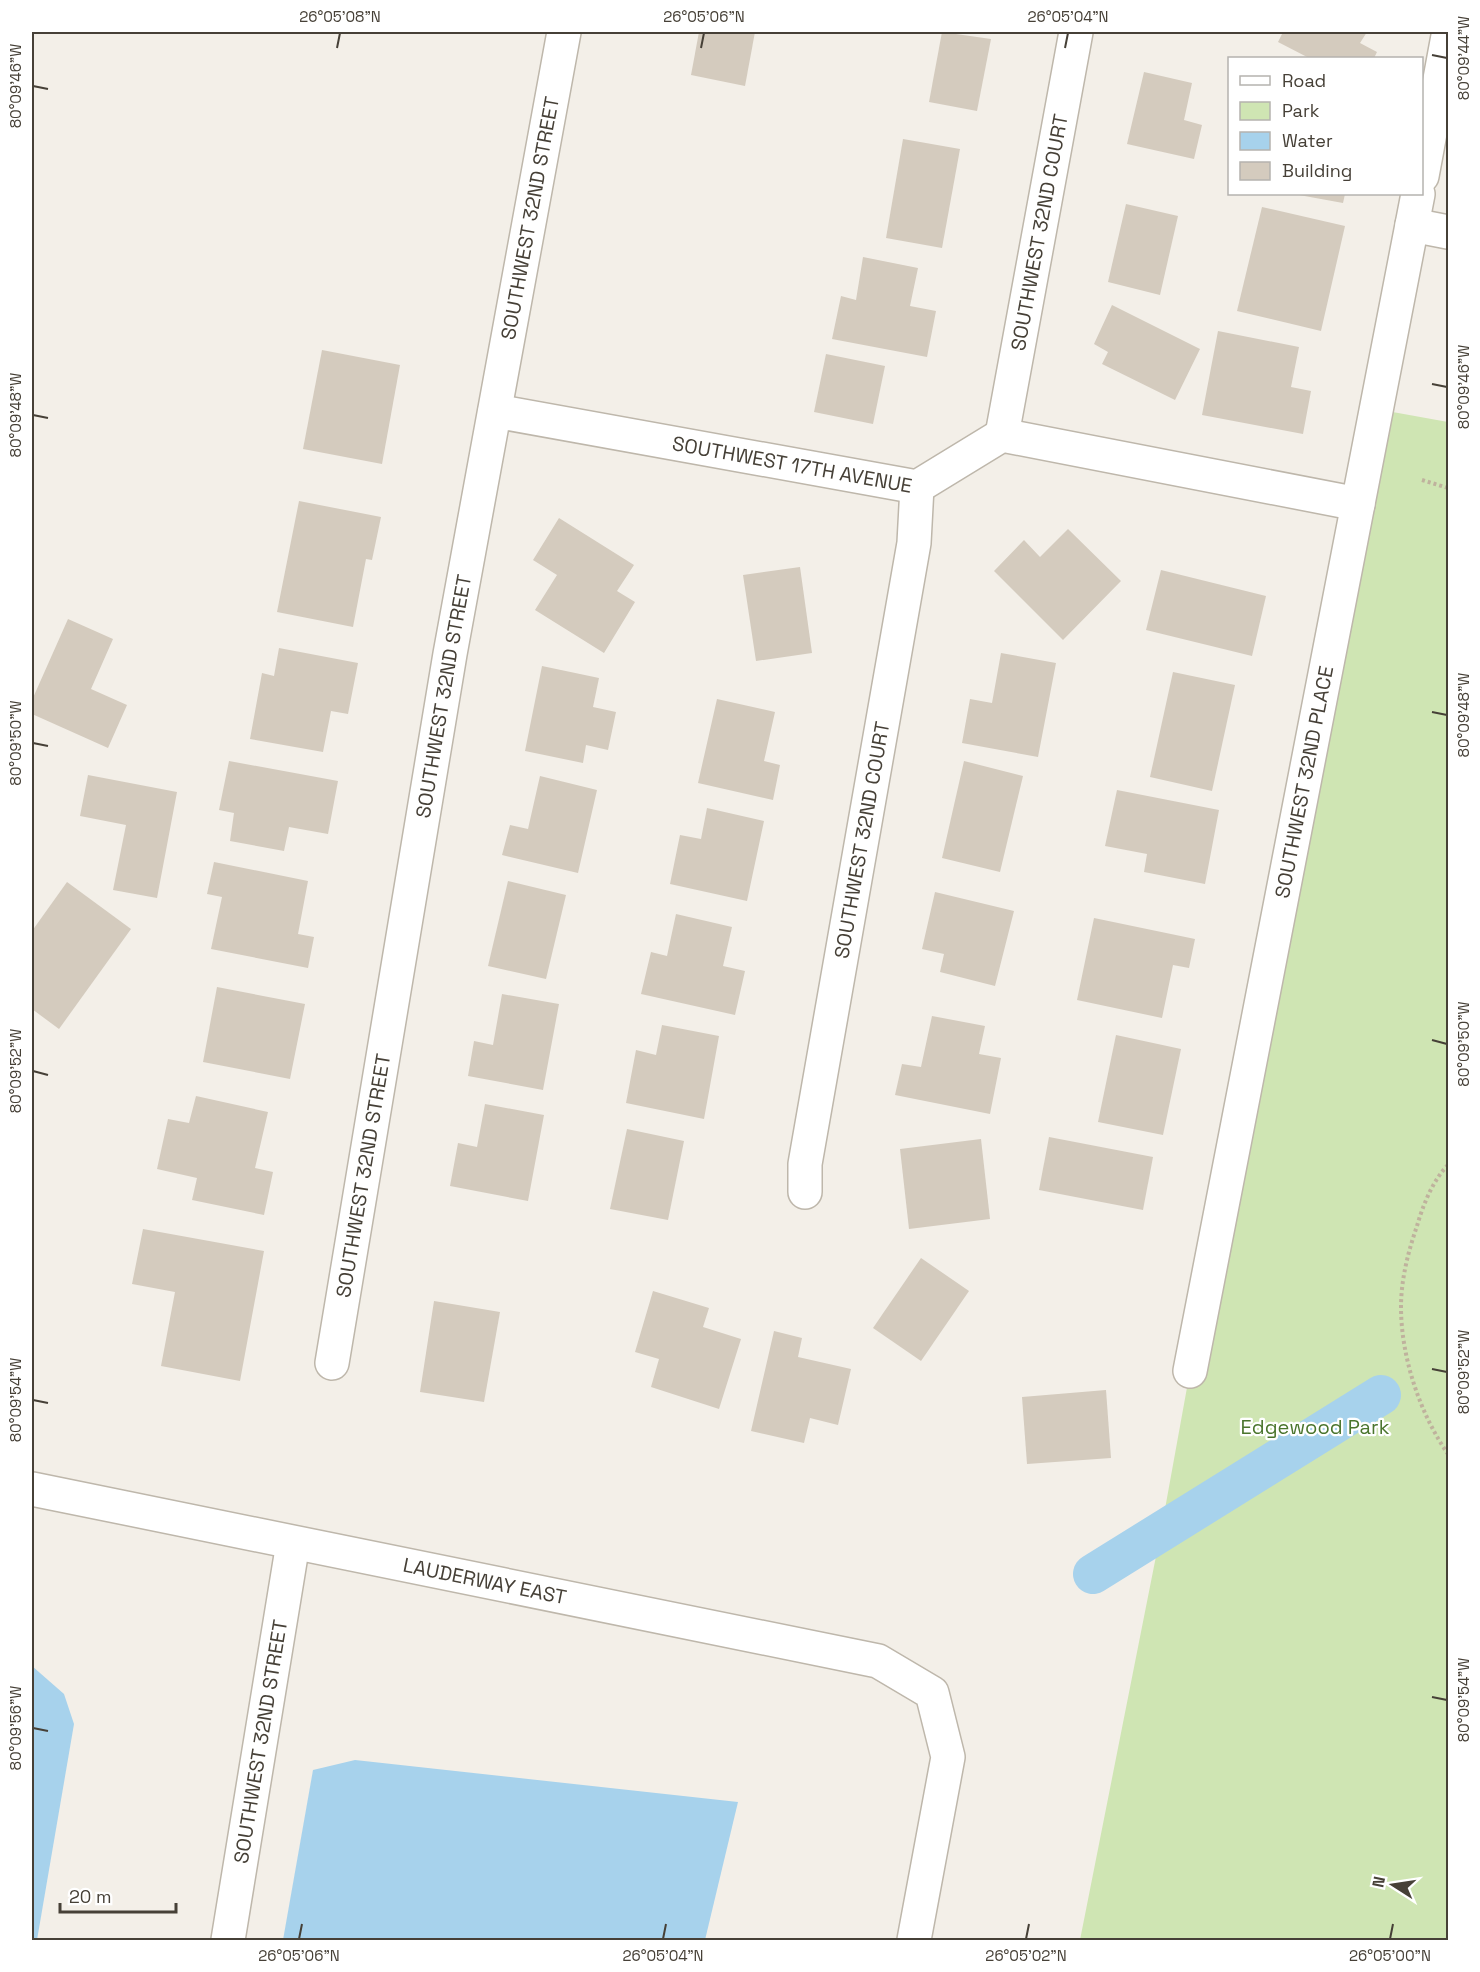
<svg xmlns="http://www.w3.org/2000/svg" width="1480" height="1972" font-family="'Space Grotesk',sans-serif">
<rect width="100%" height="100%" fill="#f3efe8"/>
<path fill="#cfe5b3" d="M1376,409L1448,422V1940H1080L1161,1531L1190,1371Z"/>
<g fill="#a7d2ec">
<path d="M32,1666L64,1694L74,1724L37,1940H32Z"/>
<path d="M355,1760L738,1802L705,1940H283L313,1770Z"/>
</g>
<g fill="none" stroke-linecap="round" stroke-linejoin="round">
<path stroke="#a7d2ec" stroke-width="40" d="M1093,1574L1381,1395"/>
</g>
<g fill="#d4cbbe">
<path d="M699,32H755L745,86L691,75Z"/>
<path d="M942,32L991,39L977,111L929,102Z"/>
<path d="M1283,32H1367L1360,43L1377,52L1374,58H1309L1278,42Z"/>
<path d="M1144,72L1192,83L1184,120L1202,125L1194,159L1127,144Z"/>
<path d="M903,139L960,149L942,248L886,238Z"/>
<path d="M1299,195V194H1345L1343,203Z"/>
<path d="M1126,204L1178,216L1160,295L1108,282Z"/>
<path d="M1262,207L1345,226L1321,331L1237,311Z"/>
<path d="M863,257L918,268L910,306L936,311L927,357L832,339L841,296L856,300Z"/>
<path d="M1112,305L1200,349L1175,400L1102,364L1108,352L1094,344Z"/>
<path d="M1218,331L1299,347L1291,387L1311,391L1303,434L1202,415Z"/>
<path d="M322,350L400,365L382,464L303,449Z"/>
<path d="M826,354L885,366L873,424L814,412Z"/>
<path d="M299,501L381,517L372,560L366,559L353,627L277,612Z"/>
<path d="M559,518L634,565L617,591L635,602L604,653L535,610L557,575L533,560Z"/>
<path d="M1068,529L1121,581L1063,640L994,571L1024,540L1040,557Z"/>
<path d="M800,567L812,653L756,661L743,575Z"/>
<path d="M1161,570L1266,596L1252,656L1146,630Z"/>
<path d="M68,619L113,639L91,689L127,705L108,748L32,714V700Z"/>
<path d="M279,648L358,663L348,714L331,711L323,752L250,739L262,673L274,676Z"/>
<path d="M1001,653L1056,663L1038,757L962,743L970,699L992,703Z"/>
<path d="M542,666L599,678L593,707L616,712L608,750L586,745L583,763L525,751Z"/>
<path d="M1173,672L1235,685L1212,791L1150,777Z"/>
<path d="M717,699L775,712L764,761L780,765L773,800L698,783Z"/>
<path d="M229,761L338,781L328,834L289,827L284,851L230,841L234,813L219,810Z"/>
<path d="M964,761L1023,776L1000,872L942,858Z"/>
<path d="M88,775L177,792L157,898L113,890L126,825L80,816Z"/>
<path d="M540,776L597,790L578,873L502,855L510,825L528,829Z"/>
<path d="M1117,790L1219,810L1205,884L1144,872L1147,854L1105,846Z"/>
<path d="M707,808L764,821L747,901L670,884L680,835L701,839Z"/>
<path d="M214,862L308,881L298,934L314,937L308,968L211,949L222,897L207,894Z"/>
<path d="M508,881L566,895L546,979L488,966Z"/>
<path d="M67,882L131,929L59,1029L32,1009V931Z"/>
<path d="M935,892L1014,911L995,986L940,972L944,954L922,949Z"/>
<path d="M676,914L732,927L723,966L745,971L735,1015L641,994L651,952L667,956Z"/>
<path d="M1094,918L1195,939L1189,968L1173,965L1162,1018L1077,1000Z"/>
<path d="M217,987L305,1004L290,1079L203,1062Z"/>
<path d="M502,994L559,1004L543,1090L468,1076L474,1041L493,1045Z"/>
<path d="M932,1016L985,1026L979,1054L1001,1058L990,1114L895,1095L902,1064L921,1067Z"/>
<path d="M662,1025L719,1036L704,1119L626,1103L636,1050L656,1055Z"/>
<path d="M1116,1035L1181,1049L1163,1135L1098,1122Z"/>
<path d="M196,1096L268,1112L255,1168L273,1172L264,1215L192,1200L197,1178L157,1169L168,1119L189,1123Z"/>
<path d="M485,1104L544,1115L528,1201L450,1186L458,1143L477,1147Z"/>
<path d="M627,1129L684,1141L668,1220L610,1209Z"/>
<path d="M1049,1137L1153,1157L1143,1210L1039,1190Z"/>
<path d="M981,1139L990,1219L909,1229L900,1149Z"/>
<path d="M143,1229L264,1251L240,1381L161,1366L175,1292L132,1284Z"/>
<path d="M921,1258L969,1291L921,1361L873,1328Z"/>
<path d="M653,1291L709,1308L703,1327L741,1339L719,1409L651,1387L659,1359L635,1352Z"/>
<path d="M434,1301L500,1312L484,1402L420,1392Z"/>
<path d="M774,1331L802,1338L798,1357L851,1369L838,1425L810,1418L804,1443L751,1431Z"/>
<path d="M1106,1390L1111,1458L1027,1464L1022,1397Z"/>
</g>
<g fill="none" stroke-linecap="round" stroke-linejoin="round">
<g stroke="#beb7ab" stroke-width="36">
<g id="street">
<path d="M1422,176L1448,36"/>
<path d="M1412,225L1448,232"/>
<path id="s1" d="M495,411L917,487L1002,435L1358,504"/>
<path id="s2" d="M1002,435L1076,32"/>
<path id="s3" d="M805,1192V1164L914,543L917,487"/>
<path id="s4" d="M332,1363L450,654L564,32"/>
<path id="s5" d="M1190,1371L1418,194"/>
<path id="s6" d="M32,1489L878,1661L932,1693L948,1757L914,1940"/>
<path id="s7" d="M228,1940L293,1543"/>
</g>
</g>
<g stroke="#bfb29d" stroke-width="4" stroke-dasharray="3 3" stroke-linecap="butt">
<path d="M1422,480L1448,488"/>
<path d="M1448,1165C1433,1180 1423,1205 1417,1226C1408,1252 1401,1280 1401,1307C1401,1357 1420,1414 1448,1454"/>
</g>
<use href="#street" stroke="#fff" stroke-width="33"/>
</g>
<path fill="none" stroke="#464037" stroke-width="2" d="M337,48L340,33M701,48L704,33M1065,48L1068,33M1432,55L1447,58M33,86L48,89M1432,384L1447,387M33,415L48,418M1432,712L1447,715M33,743L48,746M1432,1040L1447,1044M33,1071L48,1075M1432,1369L1447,1372M33,1400L48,1403M1432,1697L1447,1700M33,1728L48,1731M299,1939L302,1924M663,1939L666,1924M1026,1939L1029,1924M1390,1939L1393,1924"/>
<g text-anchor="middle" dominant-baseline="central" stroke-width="4.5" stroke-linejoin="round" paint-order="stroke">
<g font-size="20" fill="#464037" stroke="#fff">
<text stroke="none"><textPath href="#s4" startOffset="1162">SOUTHWEST 32ND STREET</textPath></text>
<text stroke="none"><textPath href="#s2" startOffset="206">SOUTHWEST 32ND COURT</textPath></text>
<text stroke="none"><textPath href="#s1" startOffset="302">SOUTHWEST 17TH AVENUE</textPath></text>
<text stroke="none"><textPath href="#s4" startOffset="676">SOUTHWEST 32ND STREET</textPath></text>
<text stroke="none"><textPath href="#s5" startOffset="600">SOUTHWEST 32ND PLACE</textPath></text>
<text stroke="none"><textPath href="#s3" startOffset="357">SOUTHWEST 32ND COURT</textPath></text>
<text stroke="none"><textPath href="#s4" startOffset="190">SOUTHWEST 32ND STREET</textPath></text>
<text stroke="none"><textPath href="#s6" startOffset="462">LAUDERWAY EAST</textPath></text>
<text stroke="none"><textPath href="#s7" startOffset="201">SOUTHWEST 32ND STREET</textPath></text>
</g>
<g font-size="20" fill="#4a752d" stroke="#fff">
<text x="1315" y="1427">Edgewood Park</text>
</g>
</g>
<rect width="1480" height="1972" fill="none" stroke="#ffffff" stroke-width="66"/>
<rect x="1228" y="57" width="195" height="138" fill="#ffffff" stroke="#b5b3af" stroke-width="1.5"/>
<rect x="1240" y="76" width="30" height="9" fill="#ffffff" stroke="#b5b3af" stroke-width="1.5"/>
<text x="1282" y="87" font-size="18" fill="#464037">Road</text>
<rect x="1240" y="102" width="30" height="18" fill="#cfe5b3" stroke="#b5b3af" stroke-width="1.5"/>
<text x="1282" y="117" font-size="18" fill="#464037">Park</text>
<rect x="1240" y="132" width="30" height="18" fill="#a7d2ec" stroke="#b5b3af" stroke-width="1.5"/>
<text x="1282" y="147" font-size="18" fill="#464037">Water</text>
<rect x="1240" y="162" width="30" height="18" fill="#d4cbbe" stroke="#b5b3af" stroke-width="1.5"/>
<text x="1282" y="177" font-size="18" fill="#464037">Building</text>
<g transform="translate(1393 1885) rotate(282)" stroke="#ffffff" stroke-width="4.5" paint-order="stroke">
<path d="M0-4.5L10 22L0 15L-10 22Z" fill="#464037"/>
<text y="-9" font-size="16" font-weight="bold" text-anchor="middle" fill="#464037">N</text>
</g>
<path d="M60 1903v9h116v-9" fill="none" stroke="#464037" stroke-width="3"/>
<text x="69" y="1903" font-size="18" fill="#464037" stroke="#ffffff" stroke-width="4.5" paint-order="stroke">20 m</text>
<rect x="33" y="33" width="1414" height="1906" fill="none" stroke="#464037" stroke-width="2"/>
<g font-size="15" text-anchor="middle" fill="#464037">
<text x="340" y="22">26°05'08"N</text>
<text x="704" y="22">26°05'06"N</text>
<text x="1068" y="22">26°05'04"N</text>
<text transform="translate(1464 58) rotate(-90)" y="5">80°09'44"W</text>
<text transform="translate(16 86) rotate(-90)" y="5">80°09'46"W</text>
<text transform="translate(1464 387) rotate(-90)" y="5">80°09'46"W</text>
<text transform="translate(16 415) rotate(-90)" y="5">80°09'48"W</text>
<text transform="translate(1464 715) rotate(-90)" y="5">80°09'48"W</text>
<text transform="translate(16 743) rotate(-90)" y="5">80°09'50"W</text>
<text transform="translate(1464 1044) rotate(-90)" y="5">80°09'50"W</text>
<text transform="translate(16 1071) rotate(-90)" y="5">80°09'52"W</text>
<text transform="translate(1464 1372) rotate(-90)" y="5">80°09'52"W</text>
<text transform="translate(16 1400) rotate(-90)" y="5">80°09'54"W</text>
<text transform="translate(1464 1700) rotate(-90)" y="5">80°09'54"W</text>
<text transform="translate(16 1728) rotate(-90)" y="5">80°09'56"W</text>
<text x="299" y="1961">26°05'06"N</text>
<text x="663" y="1961">26°05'04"N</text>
<text x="1026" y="1961">26°05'02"N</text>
<text x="1390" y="1961">26°05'00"N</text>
</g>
</svg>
